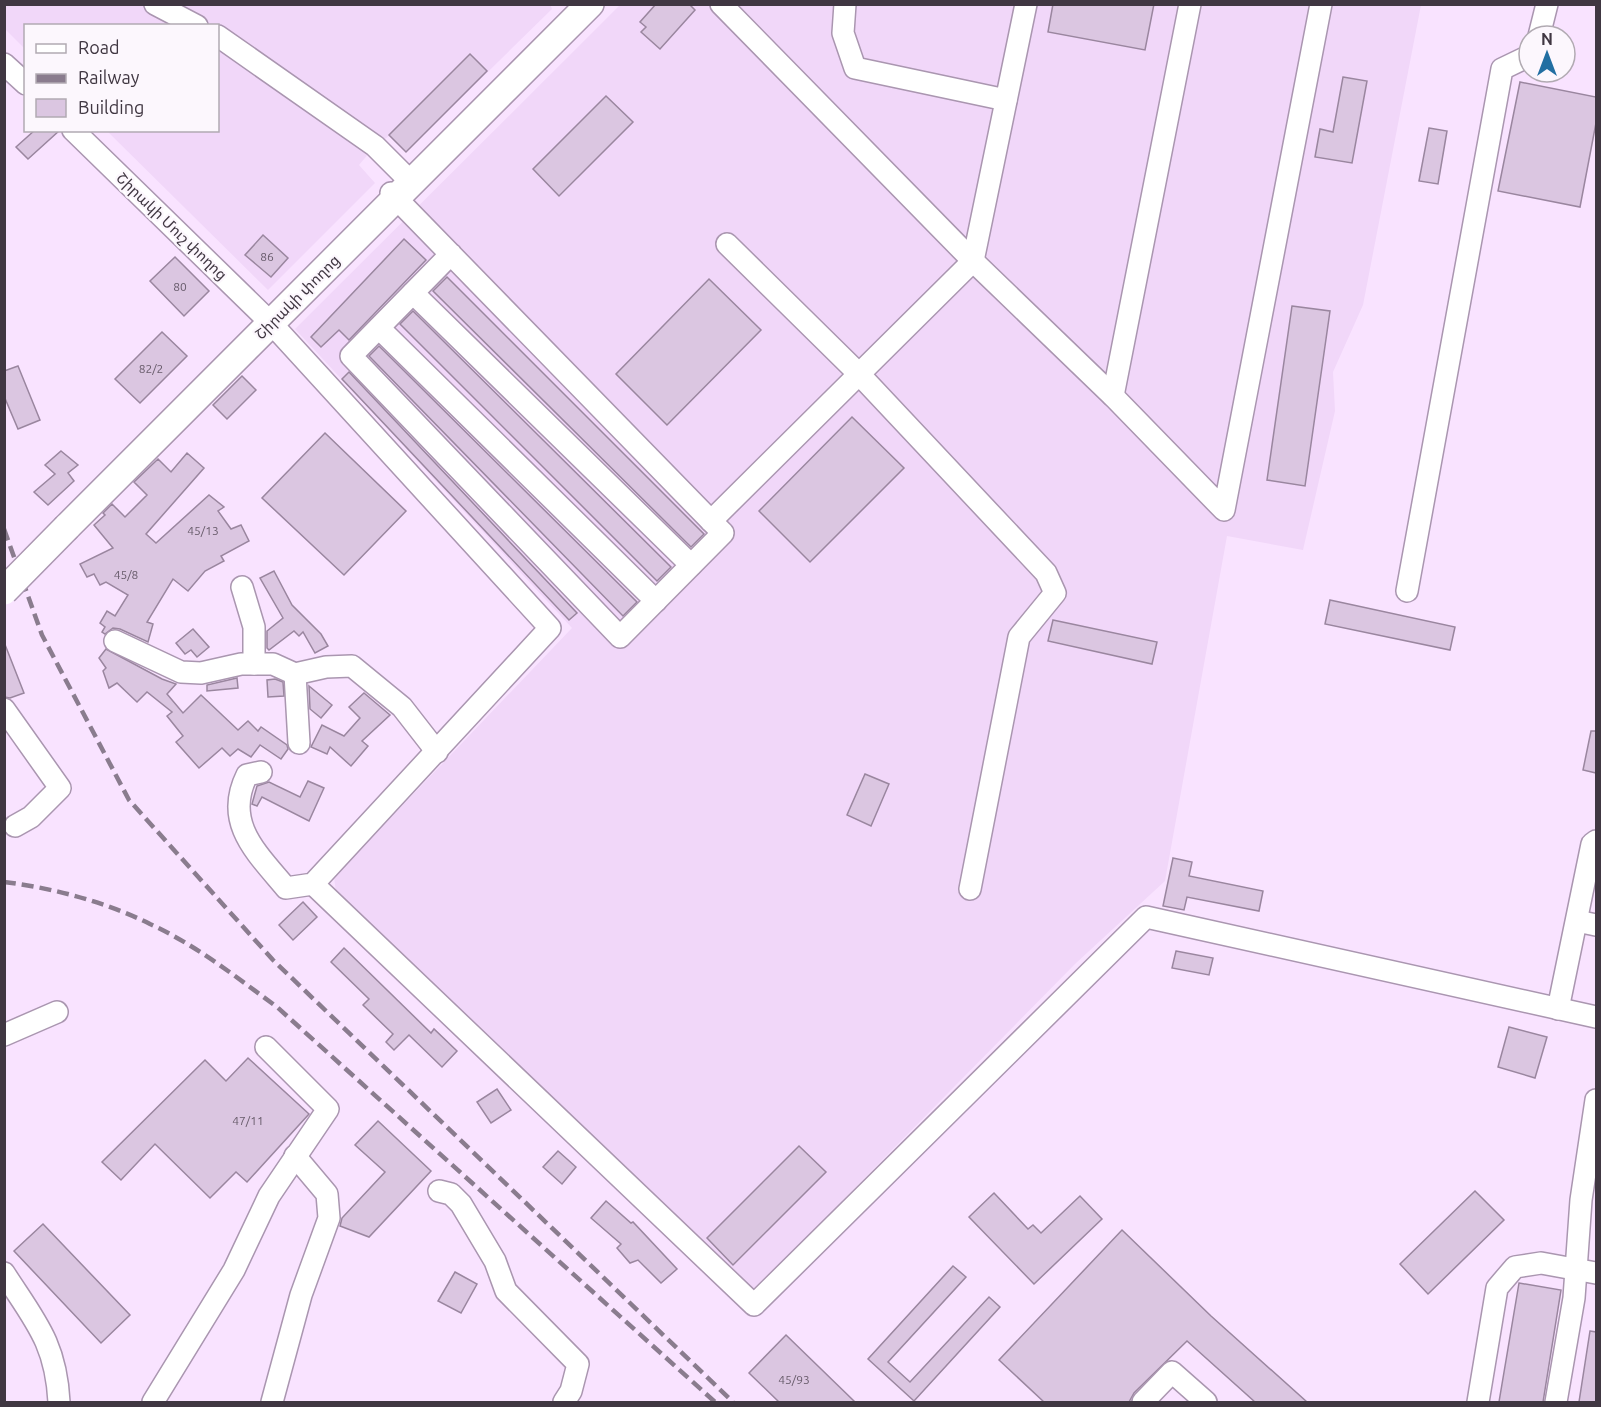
<svg xmlns="http://www.w3.org/2000/svg" width="1601" height="1407" font-family="Ubuntu,'Noto Sans Armenian',sans-serif">
<rect width="100%" height="100%" fill="#f9e3ff"/>
<g fill="#f1d7f9">
<path d="M550,4L552,9L406,152L389,136L375,146L359,165L375,183L268,290L107,131L218,130V26H26L25,49L5,29L4,5Z"/>
<path d="M620,5H1421L1363,305L1333,372L1335,411L1303,550L1227,536L1165,881L1075,964L755,1289L744,1287L336,892L334,877L572,628L295,329Z"/>
</g>
<g fill="#dbc6e1" stroke="#9a869f" stroke-width="1.5">
<path d="M656,4H689L695,10L660,49L641,32L646,27L640,22Z"/>
<path d="M1053,4H1154L1145,50L1048,32Z"/>
<path d="M470,54L487,71L406,152L389,135Z"/>
<path d="M1343,77L1367,81L1352,163L1315,157L1320,129L1333,132Z"/>
<path d="M1520,82L1596,97V123L1580,207L1498,191Z"/>
<path d="M606,96L633,122L559,196L533,169Z"/>
<path d="M1429,128L1447,131L1438,184L1419,181Z"/>
<path d="M35,130H60L28,159L16,147Z"/>
<path d="M263,235L288,258L271,277L245,255Z"/>
<path d="M404,239L426,260L349,340L339,330L321,347L311,337Z"/>
<path d="M175,257L209,291L184,316L150,281Z"/>
<path d="M447,277L704,534L691,547L433,291Z"/>
<path d="M709,279L761,330L667,425L616,374Z"/>
<path d="M1292,306L1330,311L1305,486L1267,480Z"/>
<path d="M413,311L671,567L657,581L400,324Z"/>
<path d="M162,332L187,356L140,403L115,379Z"/>
<path d="M379,346L637,602L623,616L369,356Z"/>
<path d="M18,366L40,420L18,429L4,396V371Z"/>
<path d="M349,372L577,613L569,620L342,379Z"/>
<path d="M242,376L256,390L227,419L213,405Z"/>
<path d="M852,417L904,468L810,562L759,511Z"/>
<path d="M325,433L406,511L344,575L262,498Z"/>
<path d="M61,451L78,465L68,473L74,481L48,505L34,492L55,474L45,465Z"/>
<path d="M187,453L204,468L146,534L156,543L209,495L224,507L218,511L231,529L241,525L249,541L221,556L224,561L205,571L188,591L173,579L147,622L153,624L148,642L120,629L113,628L105,634L102,632L105,627L100,623L107,611L115,616L128,595L106,582L100,585L94,574L87,577L80,564L113,548L94,525L105,515L103,513L112,504L125,517L147,495L134,482L158,459L171,472Z"/>
<path d="M274,571L292,605L321,634L328,646L315,653L303,632L299,636L294,631L269,650L267,648V631L283,618L260,578Z"/>
<path d="M1330,600L1455,627L1450,650L1325,624Z"/>
<path d="M1053,620L1157,642L1152,664L1048,641Z"/>
<path d="M193,629L209,647L197,657L191,650L185,654L176,643Z"/>
<path d="M4,642L24,693L10,698L4,697Z"/>
<path d="M106,649L162,679L176,684L167,694L183,713L201,695L238,730L248,721L258,731L261,727L287,745L288,749L281,759L260,745L251,757L238,749L230,756L222,748L199,768L176,742L183,736L167,716L172,712L147,692L137,702L117,683L109,688L103,671L106,668L99,658Z"/>
<path d="M237,678L238,688L207,691V685Z"/>
<path d="M275,679L283,682L284,696L268,697L267,680Z"/>
<path d="M309,686L332,705L321,718L310,709Z"/>
<path d="M364,693L390,715L362,741L368,746L351,766L330,747L327,754L311,747L322,725L344,736L360,718L349,707Z"/>
<path d="M1591,731H1596V773L1583,770Z"/>
<path d="M865,774L889,784L871,826L847,815Z"/>
<path d="M308,781L324,788L309,821L262,797L257,806L252,804L257,786L269,782L300,797Z"/>
<path d="M1173,858L1192,862L1189,876L1263,891L1259,911L1187,897L1184,910L1163,906Z"/>
<path d="M303,902L317,917L293,940L279,925Z"/>
<path d="M344,948L431,1033L434,1029L457,1051L442,1067L409,1035L394,1050L386,1042L393,1034L363,1005L369,999L331,962Z"/>
<path d="M1176,951L1213,958L1209,975L1172,968Z"/>
<path d="M1509,1027L1547,1037L1535,1078L1498,1067Z"/>
<path d="M248,1058L309,1114L247,1182L236,1172L210,1198L155,1144L121,1180L102,1162L205,1060L226,1081Z"/>
<path d="M497,1089L511,1110L491,1123L477,1102Z"/>
<path d="M378,1121L431,1171L369,1237L340,1226L342,1218L385,1172L355,1145Z"/>
<path d="M799,1146L826,1172L733,1265L707,1238Z"/>
<path d="M558,1151L576,1167L562,1184L543,1167Z"/>
<path d="M1475,1191L1504,1220L1428,1294L1400,1264Z"/>
<path d="M994,1193L1028,1229L1033,1225L1041,1233L1080,1196L1102,1219L1034,1284L969,1217Z"/>
<path d="M606,1201L631,1223L633,1222L677,1269L661,1283L638,1260L630,1263L617,1248L621,1244L591,1218Z"/>
<path d="M43,1224L130,1315L101,1343L14,1251Z"/>
<path d="M1122,1230L1211,1316L1307,1402H1255L1187,1341L1134,1393L1129,1402H1044L999,1360Z"/>
<path d="M953,1266L966,1277L888,1362L910,1382L989,1297L1000,1307L914,1401L868,1359Z"/>
<path d="M455,1272L477,1284L461,1313L438,1301Z"/>
<path d="M1519,1283L1561,1290L1543,1402H1499Z"/>
<path d="M1590,1331L1596,1332V1402H1579Z"/>
<path d="M786,1335L855,1402H779L749,1373Z"/>
</g>
<g fill="none" stroke-linecap="round" stroke-linejoin="round">
<g stroke="#aa96b0" stroke-width="24">
<g id="minor">
<path d="M155,4L197,26"/>
<path d="M721,4L973,261L1113,396L1224,510L1321,4"/>
<path d="M845,4L843,33L855,68L1006,100"/>
<path d="M218,36L375,146L411,182"/>
<path d="M1539,36L1547,4"/>
<path d="M4,64L26,84"/>
<path d="M73,130L271,323L550,628L313,884L286,888C257,853 223,823 247,775L261,772"/>
<path d="M391,193L711,521L723,533L620,637L351,356L451,254"/>
<path d="M727,244L859,374L1046,573L1055,593L1019,637L970,889"/>
<path d="M413,293L691,565"/>
<path d="M379,328L656,601"/>
<path d="M1113,396L1190,4"/>
<path d="M711,521L973,261L1026,4"/>
<path d="M242,587L254,627V664"/>
<path d="M1407,591L1502,69L1529,56"/>
<path d="M115,641L181,672L201,673L241,664H273L295,674L326,667L352,666L402,707L437,752"/>
<path d="M295,674L299,743"/>
<path d="M4,709L60,788L31,817L15,826"/>
<path d="M313,884L754,1305L1146,917L1596,1017"/>
<path d="M1577,921L1596,925"/>
<path d="M1558,1009L1592,844L1596,841"/>
<path d="M4,1035L57,1012"/>
<path d="M439,1191L451,1194L461,1204L495,1261L506,1291L578,1364L571,1391L564,1402"/>
<path d="M4,1273C35,1321 56,1343 59,1402"/>
<path d="M153,1402L234,1270L269,1196L328,1109L266,1047"/>
<path d="M272,1402L301,1295L329,1218L327,1194L295,1156"/>
<path d="M1143,1402L1172,1372L1206,1402"/>
<path d="M1478,1402L1497,1288L1515,1267L1541,1263L1596,1273"/>
<path d="M1556,1402L1574,1298L1581,1200L1596,1100"/>
</g>
</g>
<g stroke="#aa96b0" stroke-width="30">
<path id="major" d="M67,527L590,4"/>
</g>
<use href="#minor" stroke="#fff" stroke-width="21"/>
<use href="#major" stroke="#fff" stroke-width="27"/>
<g stroke="#8a7c8e" stroke-width="4.5" stroke-dasharray="12 6" stroke-linecap="butt">
<path d="M4,529L42,635L129,800L273,960L733,1402"/>
<path d="M4,882C53,888 106,902 150,924C196,945 236,977 277,1007L715,1402"/>
</g>
<g stroke="#aa96b0" stroke-width="30" stroke-linecap="butt">
<path id="major-bridge" d="M4,591L67,527"/>
</g>
<use href="#major-bridge" stroke="#fff" stroke-width="27"/>
</g>
<g text-anchor="middle" dominant-baseline="central" stroke-width="4.5" stroke-linejoin="round" paint-order="stroke">
<g font-size="12" fill="#675b6a">
<text x="267" y="256">86</text>
<text x="180" y="286">80</text>
<text x="151" y="368">82/2</text>
<text x="203" y="530">45/13</text>
<text x="126" y="574">45/8</text>
<text x="248" y="1120">47/11</text>
<text x="794" y="1379">45/93</text>
</g>
<g font-size="15" fill="#403742" stroke="#fcf7fd">
<text transform="translate(172 226) rotate(44)">Շիրակի Մուշ փողոց</text>
<text transform="translate(297 297) rotate(-45)">Շիրակի փողոց</text>
</g>
</g>
<rect width="1601" height="1407" fill="none" stroke="#403742" stroke-width="12"/>
<rect x="24" y="24" width="195" height="108" fill="#fcf7fd" stroke="#b1aab2" stroke-width="1.5"/>
<rect x="36" y="44" width="30" height="9" fill="#ffffff" stroke="#b1aab2" stroke-width="1.5"/>
<text x="78" y="54" font-size="18" fill="#403742">Road</text>
<rect x="36" y="74" width="30" height="9" fill="#8a7c8e" stroke="#b1aab2" stroke-width="1.5"/>
<text x="78" y="84" font-size="18" fill="#403742">Railway</text>
<rect x="36" y="99" width="30" height="18" fill="#dbc6e1" stroke="#b1aab2" stroke-width="1.5"/>
<text x="78" y="114" font-size="18" fill="#403742">Building</text>
<g transform="translate(1547 54)"><circle r="28" fill="#fcf7fd" stroke="#b1aab2" stroke-width="1.5"/>
<path d="M0-4.5L10 22L0 15L-10 22Z" fill="#226fa2"/>
<text y="-9" font-size="16" font-weight="bold" text-anchor="middle" fill="#403742">N</text>
</g>
</svg>
